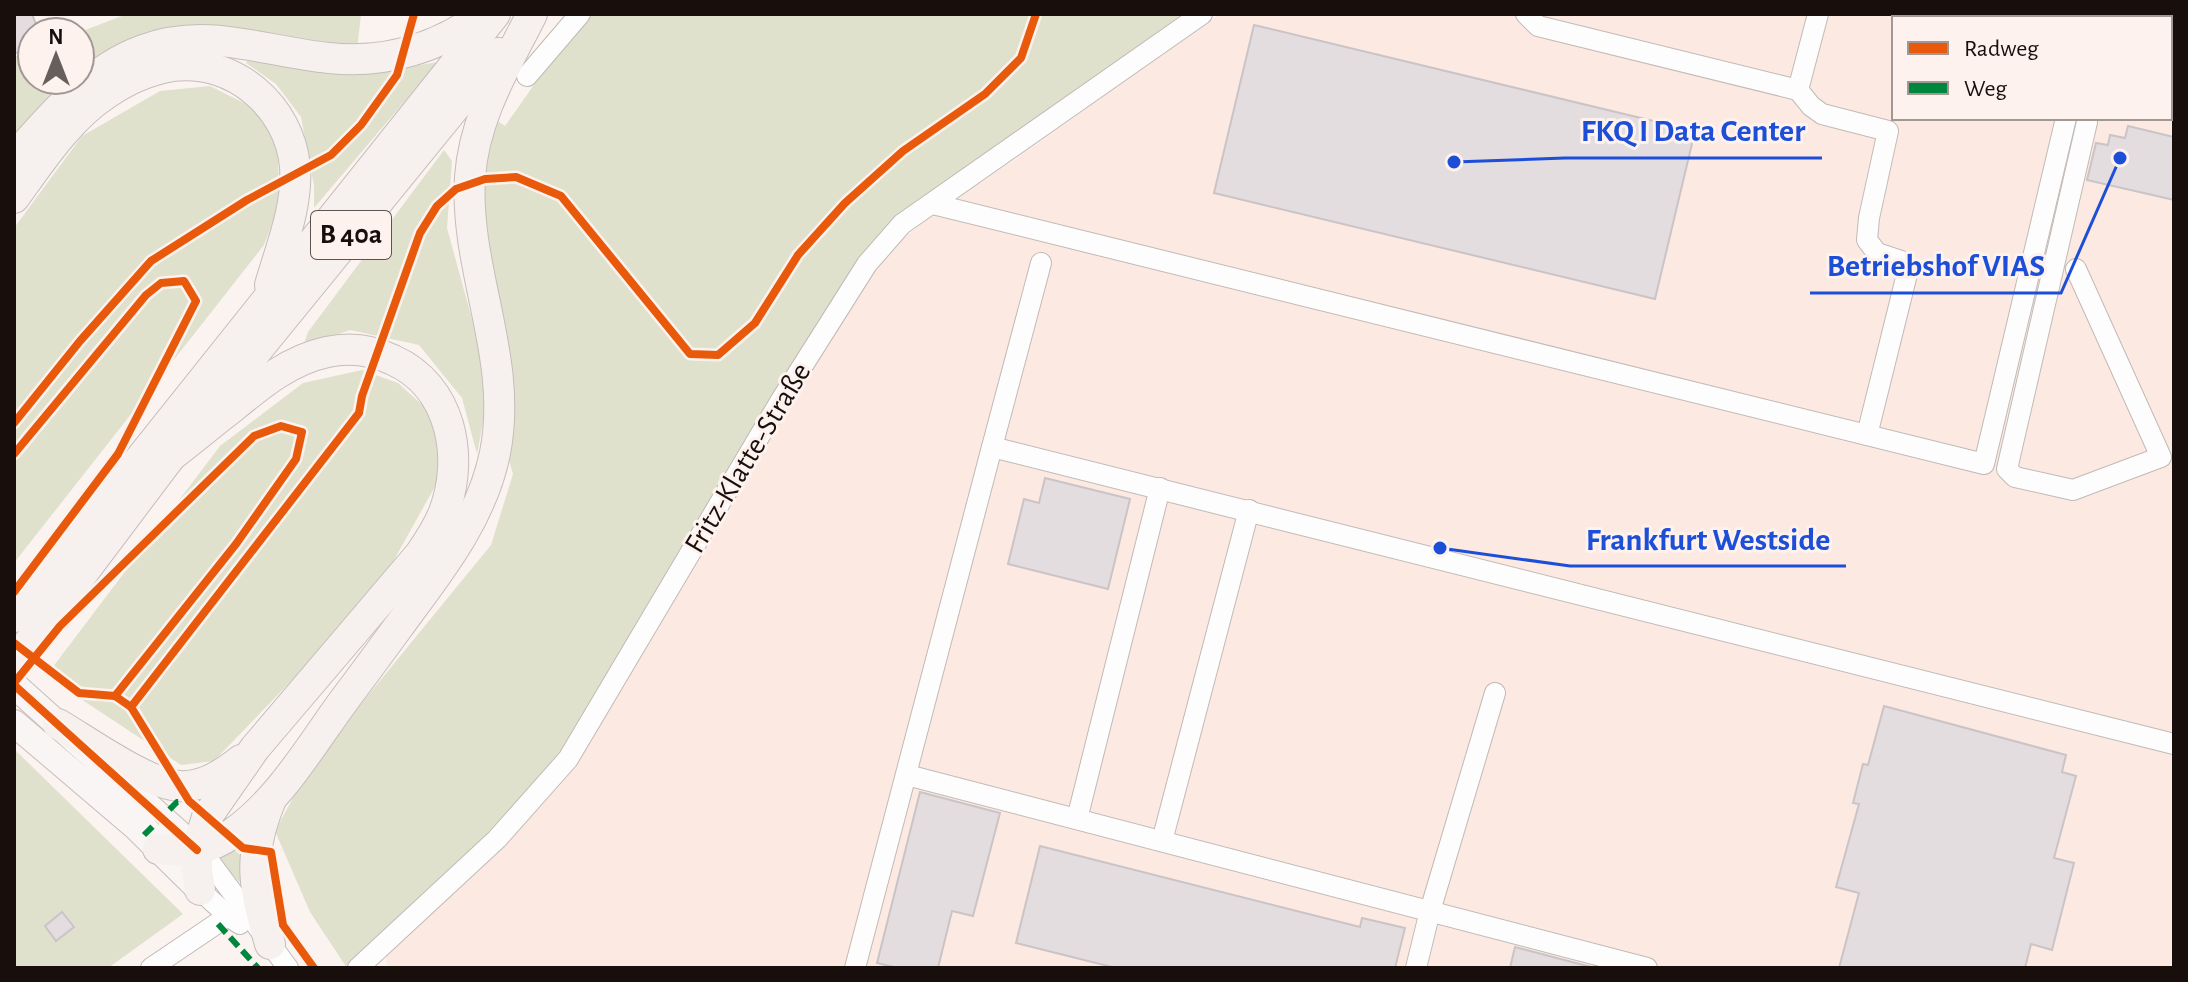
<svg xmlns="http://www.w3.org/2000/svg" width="2188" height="982" font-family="'Alegreya Sans',sans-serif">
<rect width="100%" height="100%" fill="#faf3f0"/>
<path fill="#fce9e1" d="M1220,14H2053L2060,18H1894V118H2170V18H2063L2056,14H2174V968H388L386,958L392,950L503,846L527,821L569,772L667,613L865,282L891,249L932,215L1016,159Z"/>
<g fill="#e0e1cc">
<path d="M127,14H364L361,15L356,59L226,40L14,158V57L32,50V80H80V32Z"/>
<path d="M590,14H1202L902,224L568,759L358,968H347L310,912L275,831L311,765L491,545L513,474L499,425L482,287L484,112L505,126L536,82Z"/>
<path d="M251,55L375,72L438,62L314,208V186L301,117L276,84L246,63Z"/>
<path d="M210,86L256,109L277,141L280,203L264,245L14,563V228L82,136L160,91Z"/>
<path d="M444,150L452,161L447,228L473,323L488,395L477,454L462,398L419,345L350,330L303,347L308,332Z"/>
<path d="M362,370L398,383L428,410L441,453L437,483L375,594L214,761L181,765L46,676L220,446L303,383Z"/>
<path d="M14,749L183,914L108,968H14Z"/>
<path d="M231,848L246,859L249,893L214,854Z"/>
</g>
<g fill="#e3dde0" stroke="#cac4c7" stroke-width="2">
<path d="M14,14H32L39,32H32V46L14,54Z"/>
<path d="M1254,25L1695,131L1655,299L1214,193Z"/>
<path d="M2128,126L2174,137V200L2087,180L2096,143L2108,145L2110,135L2125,138Z"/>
<path d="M1045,478L1130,499L1108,589L1008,564L1024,499L1039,503Z"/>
<path d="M1884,706L2066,755L2062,772L2076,776L2054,858L2074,863L2052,950L2031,944L2025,968H1839L1859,893L1836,887L1859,804L1853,803L1863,764L1868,765Z"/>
<path d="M920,792L1000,813L973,916L952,911L938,968H898L877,963Z"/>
<path d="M1040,846L1360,927L1362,918L1405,928L1395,968H1116L1016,943Z"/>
<path d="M62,912L74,927L56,941L45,926Z"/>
<path d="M1515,947L1595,968H1510Z"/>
</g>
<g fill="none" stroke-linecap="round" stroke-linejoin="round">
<g stroke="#c1bab6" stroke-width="22">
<g id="minor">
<path d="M1526,14L1538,26L1798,90L1811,106L1822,114L1888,131L1869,218L1867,240L1877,253L1904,262L1907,274L1867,435"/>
<path d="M2006,14L2013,18"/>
<path d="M527,76L580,14"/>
<path d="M1798,90L1818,14"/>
<path d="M933,204L1984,464L2066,118"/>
<path d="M2076,269L2161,457L2073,490L2015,477L2007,469L2087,122"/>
<path d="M992,447L1041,263"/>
<path d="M907,775L1647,968"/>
<path d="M1077,819L1160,488"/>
<path d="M1162,841L1249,510"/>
<path d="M197,850L212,865L288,968"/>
<path d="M200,890L228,916L240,924"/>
<path d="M151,968L228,916"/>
<path d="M358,968L497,839L568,759L781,400L867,264L902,224L1202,14"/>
<path d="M855,968L992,447L2174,744"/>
<path d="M1416,968L1430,911L1495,693"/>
</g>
</g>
<g stroke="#c6bdbb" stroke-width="28">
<g id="major">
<path d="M14,685L197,850"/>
<path d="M14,723L135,826L200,890"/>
</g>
</g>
<g stroke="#c6bdbb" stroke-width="32">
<g id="highway">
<path d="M14,158C50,117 90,69 143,50C208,26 265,52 329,58C385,64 438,48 483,15"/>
<path d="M14,198C41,161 68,119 106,94C126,80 149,70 173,66C234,58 290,107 295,167C298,206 281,247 270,285"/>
<path d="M171,456C192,440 212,423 233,407C262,383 290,360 327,352C350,347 372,350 393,360C451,386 465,456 444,512C438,527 429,541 420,554L255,748L207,817L197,850V870L200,890"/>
<path d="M14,617L495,14"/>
<path d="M14,661L49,618L171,456L499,53"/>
<path d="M58,724C87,741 147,784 179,786C201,788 225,773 241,760"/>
<path d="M270,802C247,858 254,888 270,944"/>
<path d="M158,849C188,853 207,851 233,833C280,800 311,745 345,699C367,670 388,641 410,611C446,563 483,513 495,453C514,358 464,270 470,177C474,117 506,66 532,14"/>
</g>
</g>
<use href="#minor" stroke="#fefdfd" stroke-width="20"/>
<use href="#major" stroke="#f9f5f4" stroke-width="26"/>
<use href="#highway" stroke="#f6f0ee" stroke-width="30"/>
<g stroke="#cecccb" stroke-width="5" stroke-dasharray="16 8" stroke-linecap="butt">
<path d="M2092,14L2099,18"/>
<path d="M2112,14L2119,18"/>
<path d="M2170,46L2174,49"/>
</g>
<g stroke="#00873e" stroke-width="6" stroke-dasharray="12 6" stroke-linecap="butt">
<path d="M144,835L177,802L189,801"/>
<path d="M218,924L258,968"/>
</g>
<g stroke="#fdf2ed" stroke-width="13">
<g id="cycleway">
<path d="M14,423L80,341L151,261L247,200L331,155L361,125L397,75L414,14"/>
<path d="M14,454L146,295L161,283L184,281L196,301L118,454L14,592"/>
<path d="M14,643L79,693L115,696L131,707L189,801L243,848L271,852L283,925L314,968"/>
<path d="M14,683L60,626L254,436L281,426L302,432L296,459L236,544L115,696"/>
<path d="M14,685L197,850"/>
<path d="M131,707L359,413L362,396L420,233L437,206L456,189L485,179L516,177L561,196L690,354L718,355L755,323L798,255L845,203L903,151L985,94L1021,58L1036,14"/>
</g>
</g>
<use href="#cycleway" stroke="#e8590c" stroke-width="8"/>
</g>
<g text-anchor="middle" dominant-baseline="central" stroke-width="6" stroke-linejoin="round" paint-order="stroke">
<rect fill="#fdf2ed" stroke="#5d5350" stroke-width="2" x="311" y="211" width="80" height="48" rx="6"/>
<g font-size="28" font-weight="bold" fill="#180f0c">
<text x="351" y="235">B 40a</text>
</g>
<g font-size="30" fill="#180f0c" stroke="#fdf2ed">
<text transform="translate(748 458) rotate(-59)">Fritz-Klatte-Straße</text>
</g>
</g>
<path fill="none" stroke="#1d4ed8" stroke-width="3" d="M1454 162L1565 158H1822M2120 158L2061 293H1810M1440 548L1570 566H1846"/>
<g fill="#1d4ed8" stroke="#fdf2ed" stroke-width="3">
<circle cx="1454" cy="162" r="8"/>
<circle cx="2120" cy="158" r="8"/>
<circle cx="1440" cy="548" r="8"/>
</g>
<g font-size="32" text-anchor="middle" font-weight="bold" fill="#1d4ed8" stroke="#fdf2ed" stroke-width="6" stroke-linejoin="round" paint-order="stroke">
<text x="1693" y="141">FKQ I Data Center</text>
<text x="1936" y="276">Betriebshof VIAS</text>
<text x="1708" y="550">Frankfurt Westside</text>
</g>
<rect width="2188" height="982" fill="none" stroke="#180f0c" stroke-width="32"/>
<rect x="1892" y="16" width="280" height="104" fill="#fdf2ed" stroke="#a19793" stroke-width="2"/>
<rect x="1908" y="42" width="40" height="12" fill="#e8590c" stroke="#a19793" stroke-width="2"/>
<text x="1964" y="56" font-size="24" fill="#180f0c">Radweg</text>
<rect x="1908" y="82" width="40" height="12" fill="#00873e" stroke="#a19793" stroke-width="2"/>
<text x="1964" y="96" font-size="24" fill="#180f0c">Weg</text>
<g transform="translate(56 56)"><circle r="38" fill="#fdf2ed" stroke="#a19793" stroke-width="2"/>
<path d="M0-6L14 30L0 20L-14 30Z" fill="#675f5c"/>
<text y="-12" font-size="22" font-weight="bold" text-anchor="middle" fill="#180f0c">N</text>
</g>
</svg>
